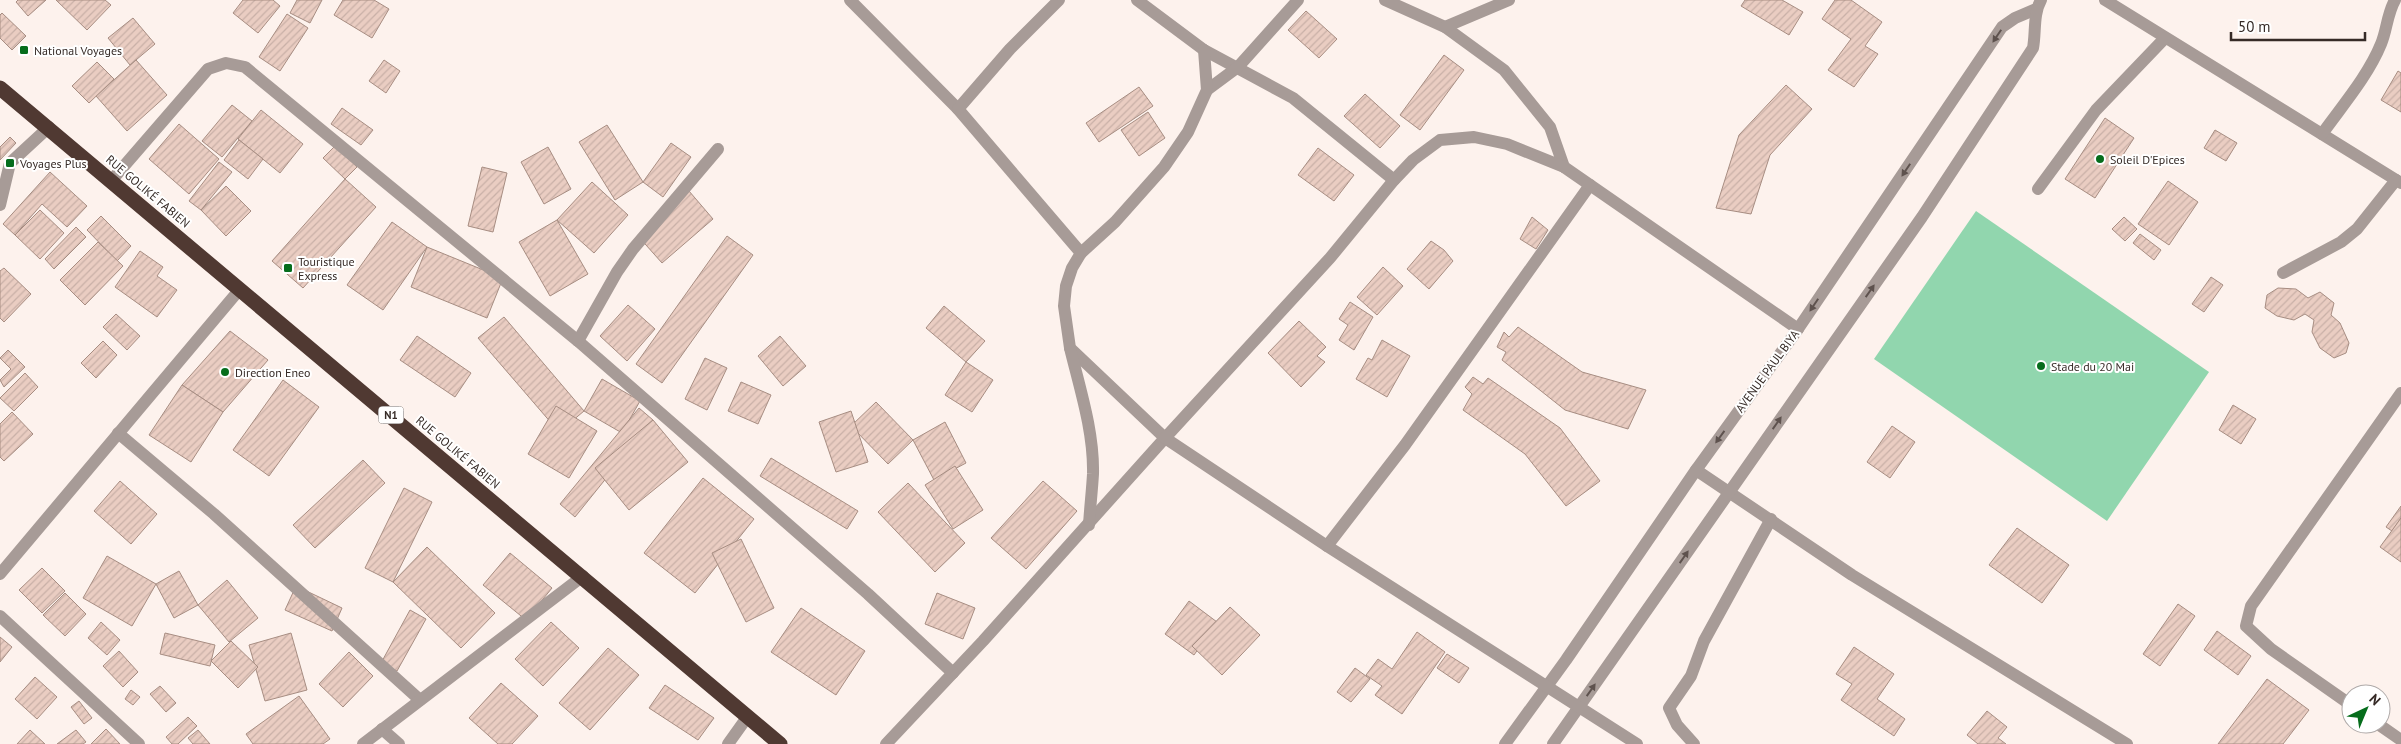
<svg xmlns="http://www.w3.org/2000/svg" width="2401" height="744" font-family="'PT Sans',sans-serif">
<defs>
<pattern id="building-hatch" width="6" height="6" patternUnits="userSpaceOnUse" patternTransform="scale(1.25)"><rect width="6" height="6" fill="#eacdc2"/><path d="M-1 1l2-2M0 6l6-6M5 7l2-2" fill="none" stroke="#c9b0a7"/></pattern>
</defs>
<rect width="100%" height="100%" fill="#fdf2ed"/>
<path fill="#91d6ae" d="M1976,211L2209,372L2107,521L1874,359Z"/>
<g fill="url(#building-hatch)" stroke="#a78d82">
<path d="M18,0H46L28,16L16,2Z"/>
<path d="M56,0H105L111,5L87,30Z"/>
<path d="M243,0H273L280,6L258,33L233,13Z"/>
<path d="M297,0H322L310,23L290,13Z"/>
<path d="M343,0H374L389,9L372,38L334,15Z"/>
<path d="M1745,0H1782L1803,12L1789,35L1741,6Z"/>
<path d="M1835,0H1851L1882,22L1865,46L1878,54L1854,87L1828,70L1851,39L1822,19Z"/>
<path d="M1306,11L1337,39L1319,58L1288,30Z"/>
<path d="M2,13L26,36L12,50L0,38V15Z"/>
<path d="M287,14L308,28L280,71L259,57Z"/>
<path d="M133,18L155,44L130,65L108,38Z"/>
<path d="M1444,55L1464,70L1420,130L1400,115Z"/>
<path d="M136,60L167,95L127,131L96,96Z"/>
<path d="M384,60L400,71L386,93L369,81Z"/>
<path d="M97,62L114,79L89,103L72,86Z"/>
<path d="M2398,71L2401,73V112L2381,100Z"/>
<path d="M1786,85L1812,109L1770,155L1751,214L1716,208L1739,135Z"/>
<path d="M1139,87L1153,106L1099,142L1086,123Z"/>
<path d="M1365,94L1400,126L1380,148L1344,116Z"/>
<path d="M232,105L252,121L222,157L202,141Z"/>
<path d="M342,108L373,130L361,145L331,124Z"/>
<path d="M261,110L303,144L280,173L238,139Z"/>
<path d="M1148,112L1165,138L1139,156L1121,130Z"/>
<path d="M2105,118L2134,138L2095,198L2065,179Z"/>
<path d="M179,124L219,159L189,194L149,159Z"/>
<path d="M607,125L643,182L615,200L579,142Z"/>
<path d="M2215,130L2237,143L2226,161L2204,148Z"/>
<path d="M10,137L16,143L0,160V147Z"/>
<path d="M239,140L263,159L248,179L224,160Z"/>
<path d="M671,143L691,157L663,197L643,182Z"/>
<path d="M335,146L357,167L345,179L323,158Z"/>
<path d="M548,147L571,189L544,204L521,162Z"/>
<path d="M1318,148L1354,175L1334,201L1298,175Z"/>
<path d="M219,162L232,172L201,210L189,201Z"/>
<path d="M482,167L507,173L493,232L468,226Z"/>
<path d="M50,172L87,206L67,227L42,204L15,235L3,224Z"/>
<path d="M345,179L376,207L303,288L272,261Z"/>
<path d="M2168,181L2198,202L2169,245L2138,224Z"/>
<path d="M592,182L628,215L594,253L557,220Z"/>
<path d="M226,186L251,211L226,236L201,210Z"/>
<path d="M689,191L713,219L662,263L638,236Z"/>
<path d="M40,210L64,233L40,259L15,235Z"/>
<path d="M101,216L131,246L117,261L87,230Z"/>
<path d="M1532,217L1548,230L1536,249L1520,239Z"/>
<path d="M2124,217L2137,229L2125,241L2112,229Z"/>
<path d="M557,220L588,274L550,296L519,242Z"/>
<path d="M392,222L427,247L383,310L347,285Z"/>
<path d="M76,227L86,237L54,269L45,259Z"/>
<path d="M2140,234L2161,250L2154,260L2133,243Z"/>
<path d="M727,236L753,255L662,383L636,364Z"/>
<path d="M1431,241L1444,250L1453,261L1429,289L1407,269Z"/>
<path d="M98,242L123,266L85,305L60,280Z"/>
<path d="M427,247L503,278L487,318L411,287Z"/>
<path d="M140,251L163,267L157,276L177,290L157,317L115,287Z"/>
<path d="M1383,267L1403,286L1377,315L1357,297Z"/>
<path d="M4,268L31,294L4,322L0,318V271Z"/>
<path d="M2211,277L2223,285L2204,312L2192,304Z"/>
<path d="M2278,288L2296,289L2308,298L2320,292L2334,303L2331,315L2340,323L2349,343L2346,353L2334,358L2320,348L2312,332L2314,320L2305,314L2294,320L2277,316L2265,308L2267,295Z"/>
<path d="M1350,302L1373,317L1354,350L1339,340L1348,325L1339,319Z"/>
<path d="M628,305L655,329L627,361L600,336Z"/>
<path d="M944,306L985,341L966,362L926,328Z"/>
<path d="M116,314L140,336L127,350L103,327Z"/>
<path d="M504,317L584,411L559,432L478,338Z"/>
<path d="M1299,321L1326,347L1317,356L1325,362L1301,387L1268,353Z"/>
<path d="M1518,327L1582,372L1646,390L1628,429L1565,410L1502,360L1506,352L1497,347L1504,332L1509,337Z"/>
<path d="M230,331L268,360L223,412L182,385Z"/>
<path d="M417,336L471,373L455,397L400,360Z"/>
<path d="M780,336L806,366L783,386L758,356Z"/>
<path d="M1382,340L1410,356L1387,397L1356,379L1368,358L1372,360Z"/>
<path d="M103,341L117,355L96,378L81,363Z"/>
<path d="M8,350L25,367L4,387L0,380L11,369L0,358Z"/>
<path d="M705,358L727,368L707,410L685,399Z"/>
<path d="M966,362L993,380L972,412L945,395Z"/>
<path d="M25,373L38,387L14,411L0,398Z"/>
<path d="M1473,377L1483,384L1488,378L1560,428L1600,481L1566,506L1525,454L1463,410L1472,394L1465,387Z"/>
<path d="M602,379L640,401L622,433L584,411Z"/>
<path d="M283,380L319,407L269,476L233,450Z"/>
<path d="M741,382L771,395L758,424L728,411Z"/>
<path d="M182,385L223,412L191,462L149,435Z"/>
<path d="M876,402L913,440L888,464L851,426Z"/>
<path d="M2233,405L2256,419L2241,444L2219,430Z"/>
<path d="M556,406L597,431L569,478L528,454Z"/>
<path d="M639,408L653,420L575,517L560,504Z"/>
<path d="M851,411L868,462L836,472L819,422Z"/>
<path d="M12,412L33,434L4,461L0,457V424Z"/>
<path d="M653,420L688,462L629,510L595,468Z"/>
<path d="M945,422L966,463L934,480L913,440Z"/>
<path d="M1892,426L1915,442L1890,478L1867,462Z"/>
<path d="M771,458L858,511L847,529L760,476Z"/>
<path d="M363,460L385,483L315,548L293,525Z"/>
<path d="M955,466L983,510L953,529L925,485Z"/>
<path d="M703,478L754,519L695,593L644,553Z"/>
<path d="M120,481L157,514L131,544L94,511Z"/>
<path d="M1043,481L1077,511L1026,569L991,538Z"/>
<path d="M908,483L965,543L935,572L878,512Z"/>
<path d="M404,488L432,502L393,582L365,568Z"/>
<path d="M2401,506V518L2392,531L2386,527Z"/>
<path d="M2401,518V562L2380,547Z"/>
<path d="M2017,528L2069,565L2042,603L1989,565Z"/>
<path d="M741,539L774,608L746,622L712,553Z"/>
<path d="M427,547L495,613L461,648L393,582Z"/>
<path d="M510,553L552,588L526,620L483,585Z"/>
<path d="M107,556L156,584L132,626L83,598Z"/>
<path d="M42,568L65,591L42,613L19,590Z"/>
<path d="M179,571L198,605L174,618L156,584Z"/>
<path d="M227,580L258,618L229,642L198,605Z"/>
<path d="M296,586L342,608L332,631L285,610Z"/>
<path d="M65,593L86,614L65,636L43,615Z"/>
<path d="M937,593L975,608L963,639L925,624Z"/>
<path d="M1189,601L1217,622L1194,655L1165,634Z"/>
<path d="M2178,604L2195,616L2160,666L2143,654Z"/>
<path d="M1230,607L1260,635L1222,675L1192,646Z"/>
<path d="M801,608L865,651L836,695L771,652Z"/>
<path d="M410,610L426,619L397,671L381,663Z"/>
<path d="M101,622L120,640L107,655L88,638Z"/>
<path d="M551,622L579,648L543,686L515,659Z"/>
<path d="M2217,631L2251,656L2238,675L2204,650Z"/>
<path d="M1417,632L1445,652L1402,714L1375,695L1382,686L1366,675L1378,659L1392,669Z"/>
<path d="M165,633L215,645L210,666L160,654Z"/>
<path d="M291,633L307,690L265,701L249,645Z"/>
<path d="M0,637L12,647L0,662Z"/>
<path d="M231,641L258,667L238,688L211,661Z"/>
<path d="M1854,647L1894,674L1877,699L1905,719L1894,736L1841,700L1852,684L1836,674Z"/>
<path d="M608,648L639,675L590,730L559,703Z"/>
<path d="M119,651L138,672L123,687L103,666Z"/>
<path d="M349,652L373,676L343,707L319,684Z"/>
<path d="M1447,654L1469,668L1459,683L1437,668Z"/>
<path d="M1355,668L1370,679L1351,702L1337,692Z"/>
<path d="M35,677L57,697L37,719L15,699Z"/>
<path d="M2267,679L2309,710L2283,744H2218Z"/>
<path d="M501,683L538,716L512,744H498L469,718Z"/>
<path d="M665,685L714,718L698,740L649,708Z"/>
<path d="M160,686L176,703L166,712L150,694Z"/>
<path d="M131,690L140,697L133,705L125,699Z"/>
<path d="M299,696L330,739L323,744H253L246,734Z"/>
<path d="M79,701L92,718L84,724L71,707Z"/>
<path d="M1987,711L2007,727L1998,738L2006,744H1978L1967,735Z"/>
<path d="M188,717L197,726L178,744H172L166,737Z"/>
<path d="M106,729L120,744H91Z"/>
<path d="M30,730L45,744H17Z"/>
<path d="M76,730L86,742L83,744H57Z"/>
<path d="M198,730L210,744H193L188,738Z"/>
</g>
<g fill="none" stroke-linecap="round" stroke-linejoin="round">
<g stroke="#a79b97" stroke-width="12">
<path d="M850,0L958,109L1081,253L1072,268L1066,286L1064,306L1070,348L1165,438L983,641L886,744"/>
<path d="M1137,0L1204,50L1293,98L1394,180"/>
<path d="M1385,0L1445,27L1504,70L1550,127L1564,167"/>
<path d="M2105,0L2401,183"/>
<path d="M1445,27L1509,0"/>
<path d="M1207,90L1238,67L1298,0"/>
<path d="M958,109L1010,49L1059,0"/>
<path d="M2322,134C2342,106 2368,76 2381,44C2387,30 2387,14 2395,0"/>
<path d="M111,181L208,69L226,63L245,67L578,341L868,594L953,673"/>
<path d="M2038,189L2096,110L2165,38"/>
<path d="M0,205L10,163L49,127"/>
<path d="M1081,253L1115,222L1164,167L1188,132L1207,90L1204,50"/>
<path d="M2283,273L2341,242L2357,229L2396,180"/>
<path d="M578,341L617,272L633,249L718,149"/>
<path d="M1070,348C1080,389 1094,432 1093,474C1092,491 1090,508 1089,525"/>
<path d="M118,433L214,514L420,700"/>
<path d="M1696,470L1852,575L2127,744"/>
<path d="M1327,546L1405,445L1590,185"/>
<path d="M0,574L240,289"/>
<path d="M0,616L139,744"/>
<path d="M2351,705L2271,649L2246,626L2251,606L2401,393"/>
<path d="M2378,724L2401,740"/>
<path d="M382,729L399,744"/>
<path d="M363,744L583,576"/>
<path d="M728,744L748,716"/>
<path d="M1505,744L1566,660L1696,470L1798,329L2002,27L2015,18L2036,9"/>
<path d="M1553,744L1922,217L2033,48C2036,32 2033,14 2041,0"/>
<path d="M1637,744L1327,546L1165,438L1330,258L1394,180L1413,160L1440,140L1474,137L1507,144L1564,167L1798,329"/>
<path d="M1694,744L1677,725L1669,708L1691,676L1704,641L1771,519"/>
</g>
<path stroke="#503932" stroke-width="15" d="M0,88L780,744"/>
</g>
<defs><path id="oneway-solid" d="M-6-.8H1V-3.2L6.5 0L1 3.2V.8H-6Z" transform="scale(1.25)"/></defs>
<g fill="#5e524e">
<use href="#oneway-solid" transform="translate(1997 36) rotate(124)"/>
<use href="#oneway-solid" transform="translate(1906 170) rotate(124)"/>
<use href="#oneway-solid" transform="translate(1870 291) rotate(-55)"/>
<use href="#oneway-solid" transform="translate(1814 305) rotate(124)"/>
<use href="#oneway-solid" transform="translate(1777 423) rotate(-55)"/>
<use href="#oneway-solid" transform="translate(1720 437) rotate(126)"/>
<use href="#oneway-solid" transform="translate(1684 557) rotate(-55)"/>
<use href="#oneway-solid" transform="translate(1591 690) rotate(-55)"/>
</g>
<g fill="#066d1c" stroke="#fff" stroke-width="2">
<rect x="19" y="45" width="10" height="10" rx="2.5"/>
<circle cx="2100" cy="159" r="5"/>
<rect x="5" y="158" width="10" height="10" rx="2.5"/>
<rect x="283" y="263" width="10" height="10" rx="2.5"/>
<circle cx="2041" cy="366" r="5"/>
<circle cx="225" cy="372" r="5"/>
</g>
<g text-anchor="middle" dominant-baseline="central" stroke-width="4" stroke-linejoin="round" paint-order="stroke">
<rect fill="#fff" stroke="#726b68" stroke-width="1" x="378.5" y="406.5" width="25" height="17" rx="4"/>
<g font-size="11" font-weight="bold" fill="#362b27">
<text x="391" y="415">N1</text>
</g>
<g font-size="12" fill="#362b27" stroke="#fff" text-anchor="start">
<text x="34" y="50">National Voyages</text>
<text x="2110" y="159">Soleil D'Epices</text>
<text x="20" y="163">Voyages Plus</text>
<text x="298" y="261">Touristique<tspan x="298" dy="14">Express</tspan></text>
<text x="2051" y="366">Stade du 20 Mai</text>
<text x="235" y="372">Direction Eneo</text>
</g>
<g font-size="12" fill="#362b27" stroke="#fff">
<text transform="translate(148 191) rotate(40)">RUE GOLIKÉ FABIEN</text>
<text transform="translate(1767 371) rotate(-54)">AVENUE PAUL BIYA</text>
<text transform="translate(458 452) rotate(40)">RUE GOLIKÉ FABIEN</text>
</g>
</g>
<g transform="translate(2366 709) rotate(44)"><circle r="24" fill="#ffffff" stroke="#afaaa9"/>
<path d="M0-4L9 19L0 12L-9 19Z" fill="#066d1c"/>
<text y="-8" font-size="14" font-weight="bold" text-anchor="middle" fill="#362b27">N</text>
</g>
<path d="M2231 32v8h134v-8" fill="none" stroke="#362b27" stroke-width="2.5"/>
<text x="2238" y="32" font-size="15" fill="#362b27" stroke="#ffffff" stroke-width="4" paint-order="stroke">50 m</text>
</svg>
